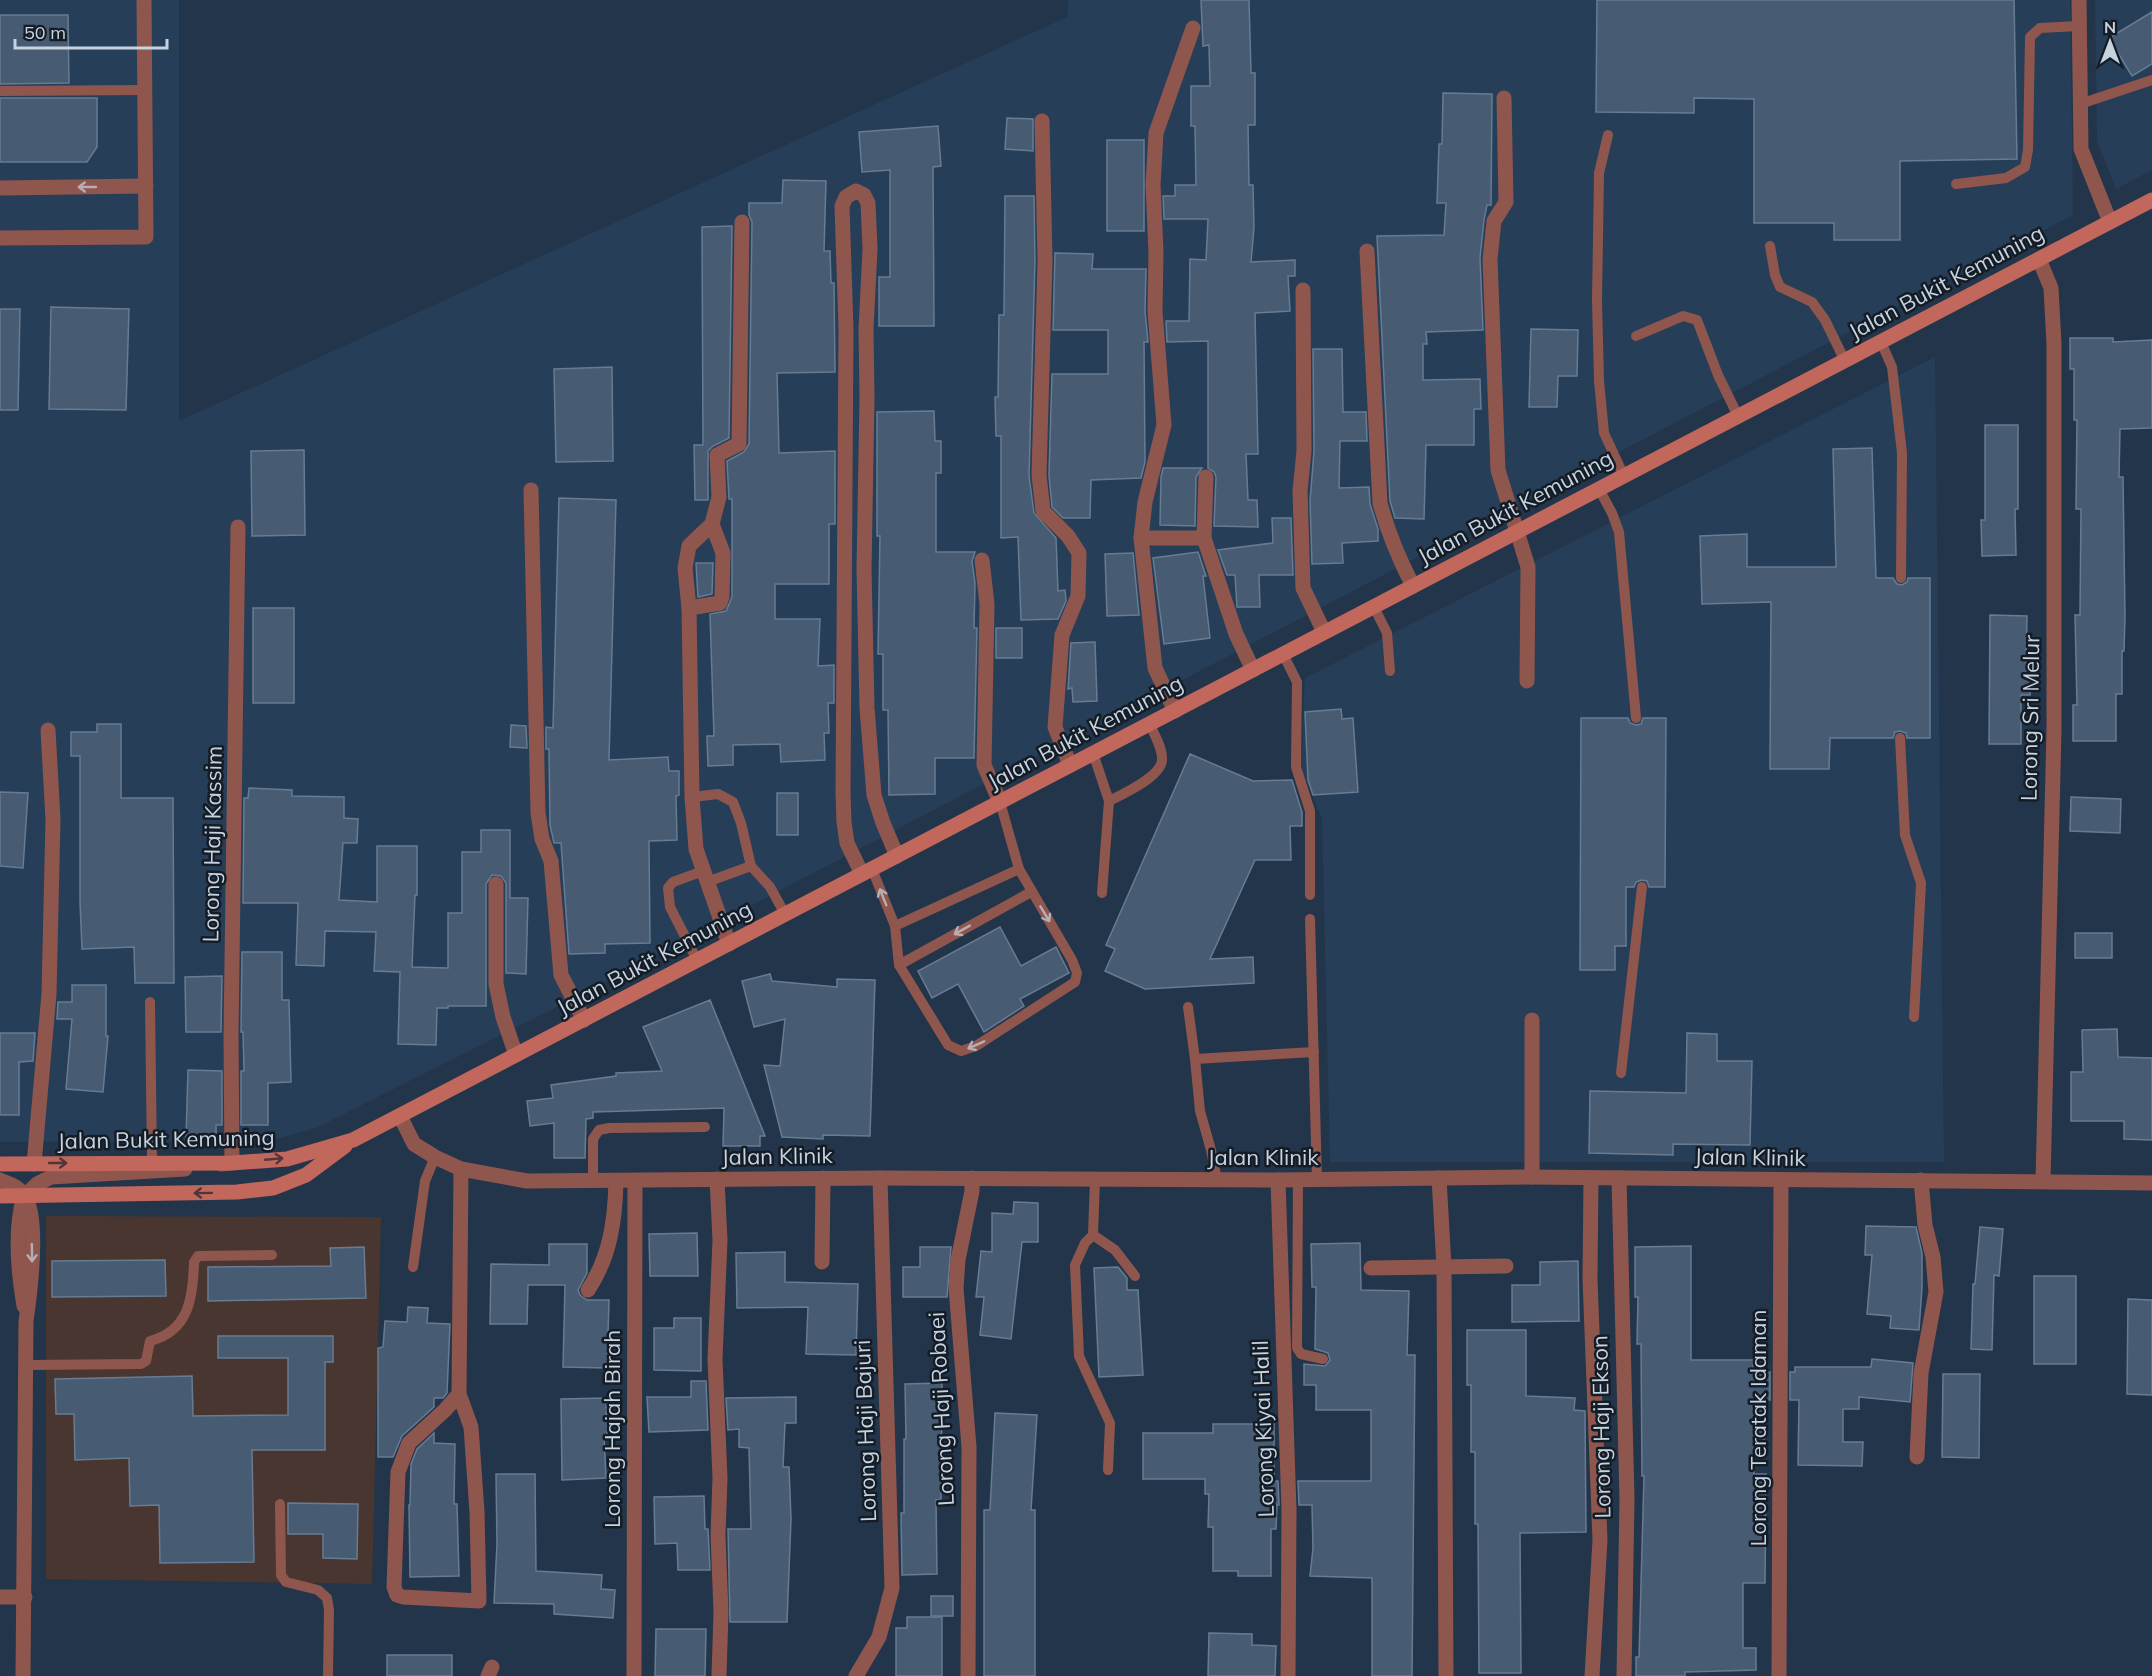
<svg xmlns="http://www.w3.org/2000/svg" width="2152" height="1676" font-family="Mulish,sans-serif">
<rect width="100%" height="100%" fill="#23354a"/>
<g fill="#273e58">
<path d="M0,0H179V421L1067,17L1068,0H2070L2073,215L545,1013L316,1128L269,1141L0,1142Z"/>
<path d="M2095,0H2152V170L2116,189L2097,141Z"/>
<path d="M1935,357L1944,1162H1330L1322,819L1301,767L1305,678Z"/>
</g>
<path fill="#4a3630" d="M46,1216L381,1217L372,1584L46,1579Z"/>
<g fill="#475b72" stroke="#677c93" stroke-width="1.5">
<path d="M1201,0H1249L1251,73H1255V125H1248L1249,185H1253L1254,227L1251,262L1295,260V276H1288L1290,311L1255,313L1258,454H1246L1248,500H1257L1258,527L1214,526L1216,477L1214,472L1208,468V341L1167,342L1166,321H1189L1190,259L1206,260L1208,219H1164L1163,196H1175V185H1196L1195,126H1191V86H1210L1209,45L1203,46Z"/>
<path d="M1597,0H2014L2017,159L1900,161V240H1834V223H1754V99L1694,98V113L1596,112Z"/>
<path d="M2152,12V64L2132,76L2109,38Z"/>
<path d="M0,15H68L69,83L0,84Z"/>
<path d="M1443,93L1492,94L1491,205H1487L1484,220L1480,258L1483,330L1426,332L1427,344H1423V380L1480,379L1481,409H1474V445H1426L1424,519L1395,518L1390,501L1377,236L1444,235L1446,203H1437L1439,144H1442Z"/>
<path d="M0,98H97V147L87,162H0Z"/>
<path d="M1007,118L1033,119V151L1005,149Z"/>
<path d="M938,126L941,166L933,167L934,326H879V277H890V170L862,172L859,132Z"/>
<rect x="1107" y="140" width="37" height="91"/>
<path d="M783,180L826,181L824,251H830L831,283H834L835,372L777,373L779,453L835,451V524H829V584H775V619H820L818,666L834,665V703H828L829,733H824L825,760L781,762L780,744L733,745V765L708,766L707,736H714L710,614L726,611L732,597V499H729L727,461L744,452L749,444L752,222L749,215V203H782Z"/>
<path d="M1005,196H1034L1035,261L1029,476L1034,513L1056,538L1058,591L1065,590L1066,601L1058,619L1021,620L1018,537L1001,538V436H996L995,397H998L999,315H1004Z"/>
<path d="M732,226L729,438L713,446L708,451V500H695L694,445H703L702,227Z"/>
<path d="M1055,253L1093,254L1092,269H1146L1145,311L1148,342H1144L1145,462L1141,478L1091,480L1090,518H1063L1052,507L1049,475L1052,374H1108V330H1053Z"/>
<path d="M51,307L129,309L126,410L49,409Z"/>
<path d="M0,309H20L18,410H0Z"/>
<path d="M1531,329L1578,330L1577,376H1558L1557,407H1529Z"/>
<path d="M2070,338H2113V342L2152,340V428L2120,429L2119,477H2123L2125,616L2124,651H2122V694H2116V741H2073V705H2077L2075,615H2080L2081,509H2076L2077,420H2074V369H2070Z"/>
<path d="M1313,349H1342L1343,412H1366L1367,441H1340L1339,488L1369,487L1370,504L1378,529V541L1342,543L1343,563L1312,564L1310,501L1314,451Z"/>
<path d="M612,367L613,461L556,462L554,369Z"/>
<path d="M934,411L935,441H941V473H936V552H975L972,561L975,583L974,628H977L974,758H935V794L889,795L888,710H883V654H878L880,536H877V412Z"/>
<path d="M1985,425H2018V509H2015L2016,555L1982,556L1981,520H1985Z"/>
<path d="M1872,448L1876,578H1893L1897,584L1902,585L1907,582L1908,578H1930V738H1907L1906,733L1900,731L1895,732L1893,738H1830L1829,769H1770L1771,602L1702,604L1700,536L1747,534V567H1836L1833,449Z"/>
<path d="M304,450L305,535L252,536L251,451Z"/>
<path d="M1163,468H1202L1196,477L1195,526L1160,525L1161,477Z"/>
<path d="M559,498L616,500L609,760L668,757L669,771H679V795L676,796L677,840L649,841L650,943L605,944V953L569,954L561,843H554L550,825L549,749H546V727L553,728Z"/>
<path d="M1272,518H1291L1293,575H1259L1260,607H1237L1235,575H1227L1218,550L1273,543Z"/>
<path d="M1198,552L1206,576H1203L1210,638L1164,644L1153,558Z"/>
<path d="M1133,553L1139,615L1107,616L1105,554Z"/>
<path d="M696,563H713L712,594L698,597Z"/>
<rect x="253" y="608" width="41" height="95"/>
<path d="M1990,615L2027,616L2026,665H2031L2030,695H2021V744H1989Z"/>
<rect x="996" y="628" width="26" height="30"/>
<path d="M1095,642L1097,701L1073,702L1072,688L1068,689L1071,643Z"/>
<path d="M1341,709L1342,719L1353,718L1358,792L1313,795L1308,780L1305,712Z"/>
<path d="M1581,718H1628L1630,723L1636,725L1641,724L1643,718H1666L1665,887H1649L1647,881L1642,880L1636,882L1634,887H1626V946H1615V970H1580Z"/>
<path d="M97,724H121V798H173L174,983H135L134,947L82,949L80,902V756H71V732H97Z"/>
<path d="M511,725L526,726L527,748L510,747Z"/>
<path d="M1190,754L1253,781L1292,780L1302,812V826H1290L1291,860H1255L1210,959L1253,957L1254,983L1145,989L1105,971L1115,949L1106,945Z"/>
<path d="M249,788L292,790V796L344,797V818L358,819L357,843H343L339,900L377,902V846H417V895H415L412,967L448,968V913H462V852H481V830H510V898H528L526,974L506,973V883L501,876L492,875L486,884V1006H448V1008H437L436,1045L398,1044L400,972L374,971L376,932L325,931L324,966L296,965L298,903H243L244,798H248Z"/>
<path d="M0,792L28,793L23,868L0,866Z"/>
<rect x="777" y="793" width="21" height="42"/>
<path d="M2071,797L2121,799L2120,833L2070,831Z"/>
<path d="M1000,927L1021,966L1056,947L1069,973L1020,999L1024,1006L984,1032L958,984L932,998L918,971Z"/>
<rect x="2075" y="933" width="37" height="25"/>
<path d="M242,952H282V1000H289L291,1082L268,1083V1125H241V1071H244L243,1032H241Z"/>
<path d="M770,974L772,981L837,987V979L875,980L870,1136L823,1135V1139L782,1137L764,1065L780,1066L785,1019L754,1027L742,981Z"/>
<path d="M222,976L221,1032H186L185,977Z"/>
<path d="M72,985H106V1036H108L103,1092L66,1089L72,1019H57L58,1002H72Z"/>
<path d="M710,1000L765,1136H760V1146H723L724,1108L593,1112V1118L586,1119L585,1158H554V1123L530,1126L527,1101L553,1098L551,1085L616,1076V1073L662,1071L643,1027Z"/>
<path d="M2117,1029L2118,1057L2152,1058V1140L2124,1139V1121H2071V1072H2083L2082,1030Z"/>
<path d="M0,1033H35L33,1061L19,1062V1115H0Z"/>
<path d="M1687,1033L1717,1034V1061H1752L1750,1145L1673,1144V1155L1589,1153L1590,1091L1686,1093Z"/>
<path d="M188,1070L222,1071V1125H216V1139L186,1138Z"/>
<path d="M1014,1202L1038,1203V1242H1022L1011,1339L980,1335L984,1297H976L981,1251L992,1252V1213L1013,1214Z"/>
<path d="M1866,1226L1916,1227L1922,1253V1287L1919,1330L1890,1328L1891,1316L1867,1314L1872,1255H1865Z"/>
<path d="M1980,1227L2003,1229L1999,1276L1994,1275L1992,1350L1971,1349L1973,1284H1975Z"/>
<path d="M697,1233L698,1276H650L649,1234Z"/>
<path d="M1360,1243L1361,1290L1409,1291L1407,1355H1415L1412,1676H1372V1578L1310,1576L1313,1548L1312,1505H1299L1298,1481H1371V1410H1316V1385H1304V1364L1325,1366L1330,1360L1328,1353L1315,1349L1316,1287H1312L1311,1244Z"/>
<path d="M549,1244H587V1273L578,1290L580,1295L587,1300H609L607,1368L563,1367L565,1285H528L527,1324H490L491,1264L549,1265Z"/>
<path d="M1691,1246V1360H1753V1372H1770V1400H1765L1764,1442H1754V1474H1766L1765,1583H1743V1648H1756V1670L1685,1672V1676H1636V1657H1639L1644,1476H1642L1641,1344H1637L1638,1297H1635V1247Z"/>
<path d="M364,1247L366,1298L208,1301V1267L331,1266L330,1248Z"/>
<path d="M920,1247H951L947,1297H903V1267H920Z"/>
<path d="M785,1252V1282L858,1284L856,1355L806,1354L808,1307L737,1308L736,1253Z"/>
<path d="M165,1260L166,1296L52,1297V1261Z"/>
<path d="M1578,1261L1579,1321L1512,1322V1285H1540V1262Z"/>
<path d="M1118,1267L1127,1278V1290H1138L1143,1375L1099,1377L1094,1268Z"/>
<rect x="2034" y="1276" width="42" height="88"/>
<path d="M2128,1299L2152,1300V1395L2127,1394Z"/>
<path d="M408,1307L428,1308L427,1323L450,1324L447,1393L443,1398H434V1407L402,1436L393,1457H378V1348L383,1347L385,1321L407,1322Z"/>
<path d="M674,1318H701V1371L654,1370V1328H674Z"/>
<path d="M1467,1330H1526V1396L1575,1398L1574,1410L1585,1411L1586,1532L1520,1533L1521,1673H1479L1478,1524H1475V1452H1471V1385H1467Z"/>
<path d="M218,1336H333V1362H325V1450H252L254,1562L160,1563L159,1505L130,1506L129,1458L75,1460L74,1414H56L55,1379L192,1376L193,1416L288,1415V1358H218Z"/>
<path d="M1872,1359L1913,1363L1910,1402L1859,1397V1409H1843V1442H1863L1862,1466L1798,1465L1799,1400H1790V1372H1795V1367H1871Z"/>
<path d="M1943,1374H1980L1979,1458L1942,1457Z"/>
<path d="M691,1381H706L708,1430L649,1432L647,1397H691Z"/>
<path d="M942,1383L941,1500H936L937,1574L902,1575L901,1513H904V1439H906L905,1384Z"/>
<path d="M796,1397V1423H785L783,1467H789L791,1519L787,1622H730L728,1529H751L749,1448L739,1447V1429L728,1430L726,1398Z"/>
<path d="M606,1398L607,1435H604L606,1478L562,1480L561,1399Z"/>
<path d="M995,1413L1037,1415L1031,1510H1035V1676H984V1510H990Z"/>
<path d="M1213,1424H1274V1481H1278L1279,1505H1277L1276,1529H1271V1576H1238V1571H1213V1527H1208L1209,1494H1205V1479H1143V1433H1213Z"/>
<path d="M434,1433V1443L455,1444L454,1504H457L459,1576L410,1577L409,1505H410L411,1464L417,1449Z"/>
<path d="M496,1474H535L536,1571L602,1575L601,1589L615,1590L613,1618L554,1614V1604L494,1603L497,1544Z"/>
<path d="M704,1496L705,1529H708L710,1570H678L677,1543L655,1544L654,1497Z"/>
<path d="M288,1503L358,1504L357,1559L323,1558V1534H288Z"/>
<rect x="931" y="1596" width="22" height="20"/>
<path d="M907,1617H942V1676H896V1628H907Z"/>
<path d="M656,1629H706L705,1676H655Z"/>
<path d="M1209,1633L1252,1634V1645L1276,1646L1275,1676H1208Z"/>
<rect x="387" y="1655" width="65" height="21"/>
</g>
<g fill="none" stroke-linecap="round" stroke-linejoin="round">
<g stroke="#8f564e" stroke-width="10">
<path d="M0,91L145,90"/>
<path d="M2080,104L2152,80"/>
<path d="M1608,135L1599,173L1597,301L1599,381L1604,433L1624,476"/>
<path d="M1956,184L2006,178L2025,167L2028,150L2030,37L2040,28L2079,26"/>
<path d="M1770,246L1775,275L1780,287L1812,302L1825,320L1845,361"/>
<path d="M1636,336L1683,316L1697,320L1718,375L1738,416"/>
<path d="M1881,342L1892,367L1902,453L1901,578"/>
<path d="M1599,489L1612,513L1619,532L1636,718"/>
<path d="M1374,607L1387,633L1390,671"/>
<path d="M1283,654L1297,682L1296,767L1310,811V895"/>
<path d="M1900,738L1905,835L1921,883L1914,1017"/>
<path d="M1093,753L1109,801L1102,893"/>
<path d="M692,797L718,794L733,802L741,823L751,866L707,882"/>
<path d="M1109,801C1123,794 1161,777 1162,760C1163,748 1154,735 1150,724"/>
<path d="M751,866L770,887L785,914"/>
<path d="M872,869L895,926L899,965L948,1045L961,1051L976,1046L1075,982L1077,973L1072,960L1019,869L1000,802"/>
<path d="M1310,919L1317,1180"/>
<path d="M895,926L1019,869"/>
<path d="M697,960L670,907L668,888L673,882L703,871"/>
<path d="M899,965L1031,892"/>
<path d="M150,1002L152,1163"/>
<path d="M1188,1007L1195,1059L1200,1111L1211,1150L1217,1180"/>
<path d="M1195,1059L1314,1052"/>
<path d="M1621,1073L1642,887"/>
<path d="M1095,1178L1093,1235L1085,1243L1075,1265L1079,1356L1110,1423L1108,1470"/>
<path d="M1298,1180L1297,1348L1301,1354L1323,1359"/>
<path d="M593,1182V1139L599,1130L609,1128L705,1127"/>
<path d="M1093,1235L1115,1250L1135,1276"/>
<path d="M413,1267L425,1181L435,1157"/>
<path d="M27,1365L141,1364L146,1361L150,1341C189,1331 193,1298 194,1262L198,1256L272,1255"/>
<path d="M280,1504L281,1575L286,1582L318,1590L327,1598L329,1610L328,1676"/>
</g>
<g stroke="#8f564e" stroke-width="15">
<path d="M2079,0L2081,149L2110,222"/>
<path d="M1504,98L1506,202L1494,221L1490,259L1498,470L1528,567L1527,681"/>
<path d="M1042,121L1045,261L1039,475L1043,511L1068,536L1079,553L1078,596L1062,635L1055,727L1070,765"/>
<path d="M0,188L146,186"/>
<path d="M0,238L146,237L144,0"/>
<path d="M1367,251L1380,503C1388,533 1399,559 1413,586"/>
<path d="M2039,259L2051,288L2054,344V730L2043,1181"/>
<path d="M1303,290L1304,451L1300,491L1303,588L1324,632"/>
<path d="M1206,477L1204,538L1236,634L1253,670"/>
<path d="M531,490L538,813L542,839L551,861L561,975L584,1020"/>
<path d="M1141,538H1204"/>
<path d="M982,560L987,604L984,765L1000,802"/>
<path d="M689,608L685,568L689,546L712,524"/>
<path d="M1175,711L1155,668L1141,538L1145,502L1164,425L1155,311L1156,252L1153,185L1156,133L1193,28"/>
<path d="M862,874L847,843L844,822L843,793L846,329L842,206L846,197L856,191L864,195L868,203L870,249L866,329L867,399L864,569L867,708L874,795L883,823L897,856"/>
<path d="M496,884V984L503,1017L516,1055"/>
<path d="M729,944L696,849L692,797L689,608L720,603L722,597L723,553L712,524L719,497L717,455L739,444L742,222"/>
<path d="M34,1164L49,994L53,819L48,730"/>
<path d="M221,1164L232,1163L231,1035L238,527"/>
<path d="M1532,1177V1020"/>
<path d="M1439,1178L1444,1267L1446,1676"/>
<path d="M1591,1178L1590,1279L1600,1540L1592,1676"/>
<path d="M1619,1178L1627,1499L1624,1676"/>
<path d="M717,1179L720,1240L715,1359L720,1478L718,1535L721,1612L719,1676"/>
<path d="M0,1180C9,1184 18,1186 24,1195C40,1217 30,1293 26,1321L23,1676"/>
<path d="M1278,1180L1289,1510L1288,1676"/>
<path d="M25,1196L37,1184L51,1177L185,1169"/>
<path d="M822,1262L823,1178"/>
<path d="M1371,1268L1506,1266"/>
<path d="M588,1290C610,1257 615,1221 616,1182"/>
<path d="M24,1306C18,1271 14,1230 24,1196"/>
<path d="M459,1394L471,1427L477,1512L479,1601L403,1597L397,1595L394,1587L398,1472L409,1443L445,1410L459,1394L461,1169"/>
<path d="M1917,1457L1921,1373L1936,1292L1933,1257L1925,1225L1921,1180"/>
<path d="M0,1597H25"/>
<path d="M488,1676L492,1667"/>
<path d="M634,1676L635,1182"/>
<path d="M856,1676L879,1637L892,1588L880,1178"/>
<path d="M968,1676L969,1447L956,1288L958,1260L972,1191V1178"/>
<path d="M1779,1676L1781,1180"/>
</g>
<path stroke="#8f564e" stroke-width="15" d="M400,1116L414,1144L435,1157L461,1169L527,1181L880,1178L1278,1180L1532,1177L2152,1183"/>
<g stroke="#c1675b" stroke-width="15">
<path d="M0,1164L232,1163L287,1159L353,1140L2152,200"/>
<path d="M0,1196L237,1192L273,1188L306,1175L345,1146"/>
</g>
</g>
<defs><path id="oneway-shaft" d="M-6 0H5M1.5-3L5.5 0L1.5 3" fill="none" stroke-width="1.6" stroke-linecap="round" stroke-linejoin="round" transform="scale(1.5)"/></defs>
<g stroke="#b6aeb4">
<use href="#oneway-shaft" transform="translate(87 187) rotate(180)"/>
<use href="#oneway-shaft" transform="translate(883 897) rotate(-112)"/>
<use href="#oneway-shaft" transform="translate(1045 914) rotate(59)"/>
<use href="#oneway-shaft" transform="translate(962 930) rotate(151)"/>
<use href="#oneway-shaft" transform="translate(976 1045) rotate(156)"/>
<use href="#oneway-shaft" transform="translate(32 1253) rotate(89)"/>
</g>
<g stroke="#513639">
<use href="#oneway-shaft" transform="translate(274 1159) rotate(-5)"/>
<use href="#oneway-shaft" transform="translate(58 1163)"/>
<use href="#oneway-shaft" transform="translate(203 1193) rotate(179)"/>
</g>
<g text-anchor="middle" dominant-baseline="central" stroke-width="5" stroke-linejoin="round" paint-order="stroke">
<g font-size="22" fill="#c7d3e0" stroke="#141c26">
<text transform="translate(1946 282) rotate(-28)">Jalan Bukit Kemuning</text>
<text transform="translate(1515 507) rotate(-28)">Jalan Bukit Kemuning</text>
<text transform="translate(2030 718) rotate(-89)">Lorong Sri Melur</text>
<text transform="translate(1085 732) rotate(-28)">Jalan Bukit Kemuning</text>
<text transform="translate(212 844) rotate(-89)">Lorong Haji Kassim</text>
<text transform="translate(654 958) rotate(-28)">Jalan Bukit Kemuning</text>
<text transform="translate(166 1139) rotate(-1)">Jalan Bukit Kemuning</text>
<text transform="translate(777 1156) rotate(-1)">Jalan Klinik</text>
<text x="1263" y="1157">Jalan Klinik</text>
<text transform="translate(1750 1157) rotate(1)">Jalan Klinik</text>
<text transform="translate(941 1409) rotate(-93)">Lorong Haji Robaei</text>
<text transform="translate(1601 1427) rotate(-91)">Lorong Haji Ekson</text>
<text transform="translate(1758 1428) rotate(-90)">Lorong Teratak Idaman</text>
<text transform="translate(612 1429) rotate(-90)">Lorong Hajah Birah</text>
<text transform="translate(1263 1429) rotate(-92)">Lorong Kiyai Halil</text>
<text transform="translate(865 1431) rotate(-92)">Lorong Haji Bajuri</text>
</g>
</g>
<g transform="translate(2110 42)" stroke="#141c26" stroke-width="4.5" paint-order="stroke">
<path d="M0-4.5L10 22L0 15L-10 22Z" fill="#c7d3e0"/>
<text y="-9" font-size="16" font-weight="bold" text-anchor="middle" fill="#c7d3e0">N</text>
</g>
<path d="M15 39v9h152v-9" fill="none" stroke="#c7d3e0" stroke-width="3"/>
<text x="24" y="39" font-size="18" fill="#c7d3e0" stroke="#141c26" stroke-width="4.5" paint-order="stroke">50 m</text>
</svg>
